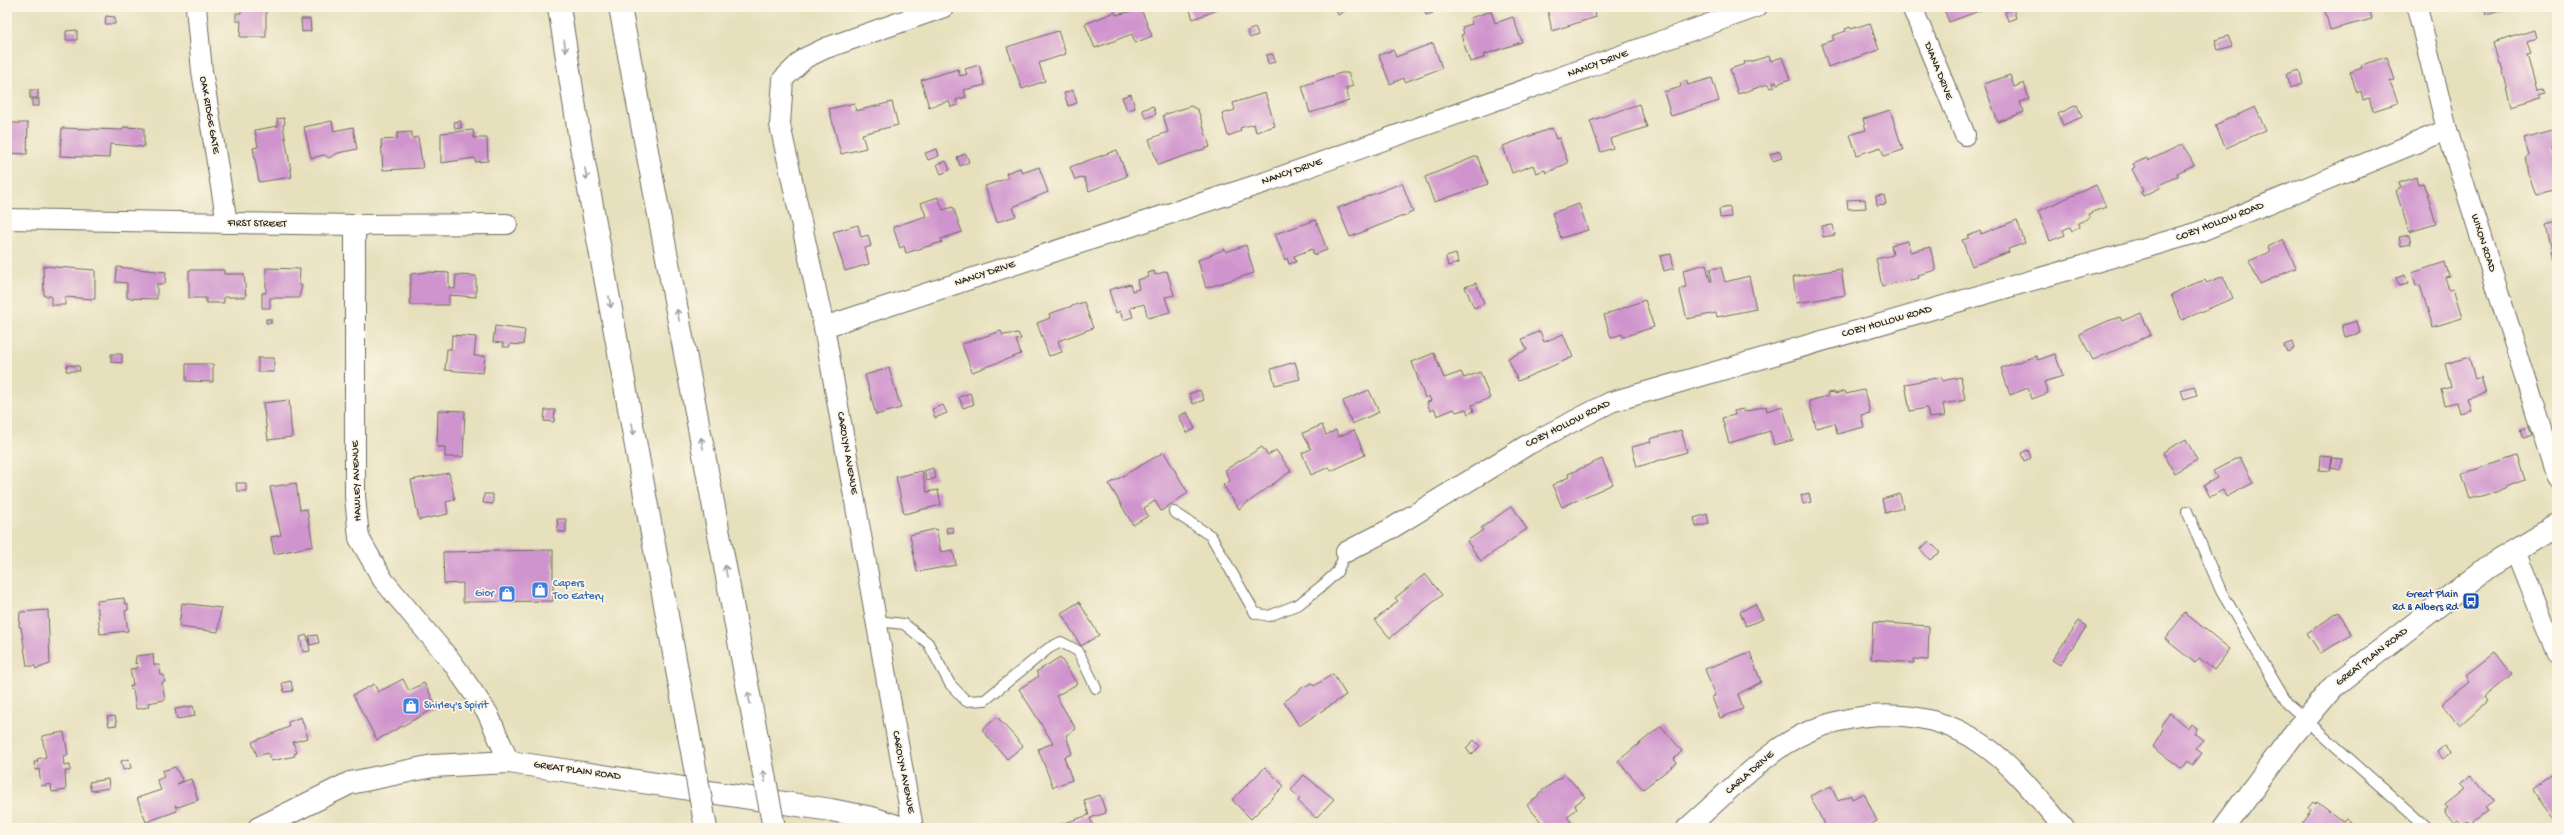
<svg xmlns="http://www.w3.org/2000/svg" width="2564" height="835" font-family="'Gochi Hand',sans-serif">
<rect width="100%" height="100%" fill="#fcf5e5"/>
<filter id="ink" filterUnits="userSpaceOnUse"><feTurbulence type="fractalNoise" baseFrequency=".025" numOctaves="2"/><feDisplacementMap in="SourceGraphic" scale="8" xChannelSelector="R" yChannelSelector="G"/><feConvolveMatrix kernelMatrix="1 2 1 2 8 2 1 2 1" color-interpolation-filters="sRGB"/></filter>
<filter id="wash" filterUnits="userSpaceOnUse"><feTurbulence type="fractalNoise" baseFrequency=".012" numOctaves="4" result="noise"/><feDisplacementMap in="SourceGraphic" scale="16" xChannelSelector="R" yChannelSelector="G"/><feGaussianBlur stdDeviation="0.9" result="paint"/><feColorMatrix in="noise" values="0 0 0 0 0 0 0 0 0 0 0 0 0 0 0 0 0 1.4 0 .05"/><feComposite in="paint" operator="in"/></filter>
<g filter="url(#wash)">
<rect width="100%" height="100%" fill="#e6e0bd"/>
<g id="blocks">
<g fill="#cf93cd">
<path d="M241,7H266V37H240L241,21H236V13H241Z"/>
<path d="M1189,7H1226L1193,19Z"/>
<path d="M1335,7H1343L1345,11L1338,15Z"/>
<path d="M1547,7H1594L1596,17L1552,31Z"/>
<path d="M1943,7H1990L1949,22Z"/>
<path d="M2324,7H2369L2372,19L2330,30Z"/>
<path d="M2484,7H2509V8L2486,14Z"/>
<path d="M1432,8L1433,13L1426,15L1425,10Z"/>
<path d="M1141,9L1152,36L1135,43L1132,34L1095,48L1085,24L1115,12L1116,15Z"/>
<path d="M2013,9L2016,18L2008,21L2005,12Z"/>
<path d="M1491,11L1495,23L1513,17L1522,42L1483,55L1484,58L1470,62L1461,35L1464,34L1462,27L1472,24L1470,18Z"/>
<path d="M106,16L115,17V24H105Z"/>
<path d="M301,19H310L311,31L302,32Z"/>
<path d="M1870,23L1879,50L1828,67L1821,44L1834,40L1832,36L1846,31L1845,29L1850,27L1851,29Z"/>
<path d="M1255,28L1258,35L1250,38L1247,31Z"/>
<path d="M77,30V40H66V31Z"/>
<path d="M2534,30L2536,38L2527,41L2531,54L2527,55L2537,90L2542,89L2544,93L2538,95L2540,98L2512,106L2501,64H2499L2493,43Z"/>
<path d="M1058,31L1066,54L1039,63L1045,81L1022,89L1007,47Z"/>
<path d="M2228,36L2232,46L2218,50L2215,40Z"/>
<path d="M1433,43L1442,68L1405,82L1404,78L1390,84L1379,55L1393,50L1396,57Z"/>
<path d="M1273,54L1275,62L1268,64L1266,55Z"/>
<path d="M1769,56L1771,61L1782,57L1790,79L1777,84L1776,81L1773,83L1775,87L1770,88L1768,84L1738,94L1730,69L1745,64L1744,62H1749Z"/>
<path d="M2387,57L2395,80L2390,81L2398,103L2373,111L2369,98L2363,100L2361,91L2357,93L2350,72L2362,68L2361,65Z"/>
<path d="M979,65L985,85L964,90L966,97L956,100L958,105L951,107L949,101L929,107L921,80L958,69L960,76L967,74L965,69Z"/>
<path d="M2299,70L2303,84L2290,88L2286,74Z"/>
<path d="M1341,73H1348L1353,86L1346,88L1349,101L1310,113L1302,86Z"/>
<path d="M2010,75L2014,87L2024,83L2029,99L2020,102L2024,112L1998,122L1984,84Z"/>
<path d="M1712,78L1719,101L1671,116L1664,92L1681,87L1680,83L1686,80L1688,85Z"/>
<rect x="30" y="90" width="8" height="8"/>
<path d="M1073,90L1077,103L1068,106L1064,93Z"/>
<path d="M1265,93L1275,126L1256,132L1254,124L1240,128L1241,131L1228,136L1222,114L1235,110L1233,103Z"/>
<path d="M1131,94L1135,108L1127,110L1122,97Z"/>
<rect x="32" y="99" width="7" height="7"/>
<path d="M892,102L898,125L862,134L866,148L841,154L829,109L854,103L856,111Z"/>
<path d="M1639,104L1647,127L1610,139L1613,148L1601,152L1590,121Z"/>
<path d="M2077,105L2082,117L2063,125L2058,114Z"/>
<path d="M1153,106L1156,114L1146,118L1142,110Z"/>
<path d="M1191,106L1198,110L1210,147L1158,165L1149,139L1168,132L1163,115Z"/>
<path d="M2255,107L2266,130L2226,148L2215,125Z"/>
<path d="M1890,110L1903,150L1884,156L1881,147L1857,155L1850,135L1866,130L1863,119Z"/>
<path d="M284,118L285,124L283,125L292,177L259,182L253,148L258,147L255,130L278,126L277,119Z"/>
<path d="M332,121L334,131L353,127L357,149L338,153L329,158L324,155L311,158L304,127Z"/>
<path d="M461,121V128L455,129L454,122Z"/>
<path d="M7,123H28L27,154L7,153Z"/>
<path d="M123,127L144,128V147L110,144L109,158L60,156L62,128L123,130Z"/>
<path d="M1552,128L1556,139L1559,138L1568,163L1546,173L1545,170L1536,173L1533,165L1512,173L1503,146Z"/>
<path d="M2556,129L2557,148L2552,149L2557,168V189L2536,195L2529,175L2526,157L2529,156L2524,138Z"/>
<path d="M473,130L474,138H487L488,161L475,162V158L441,163V133Z"/>
<path d="M412,132V138L418,137L423,168L383,170L381,140L397,139V133Z"/>
<path d="M2183,144L2194,165L2177,173L2178,176L2159,185L2160,188L2143,196L2141,192L2143,191L2132,169L2135,167L2133,164L2147,158L2148,161Z"/>
<path d="M937,149L939,156L928,160L925,153Z"/>
<path d="M1117,150L1127,176L1089,191L1084,177L1075,180L1070,167Z"/>
<path d="M1780,151L1782,158L1773,161L1770,154Z"/>
<path d="M966,154L969,162L960,166L957,157Z"/>
<path d="M1477,156L1488,184L1434,202L1425,177Z"/>
<path d="M946,161L950,170L941,174L937,164Z"/>
<path d="M1039,167L1048,192L1013,207L1016,216L997,222L985,186L1008,178L1006,173L1020,168L1022,173Z"/>
<path d="M2416,177L2418,184L2423,183L2428,196L2436,224L2409,232L2396,191L2400,189L2398,183Z"/>
<path d="M1402,183L1413,212L1350,237L1338,208Z"/>
<path d="M2096,185L2106,207L2088,214L2090,218L2078,223L2079,227L2072,231L2070,227L2063,230L2065,235L2050,241L2038,211Z"/>
<path d="M1884,195L1886,204L1877,205L1876,196Z"/>
<path d="M938,197L943,210L953,207L962,232L941,239L942,242L906,253L904,246L900,248L893,227L926,216L921,203Z"/>
<path d="M1865,199L1866,208L1848,209L1847,200Z"/>
<path d="M1579,204L1588,230L1561,238L1552,213Z"/>
<path d="M1730,207L1731,217L1720,218L1719,209Z"/>
<path d="M1316,220L1327,250L1314,255L1312,249L1294,256L1296,262L1289,264L1287,258L1285,260L1275,234Z"/>
<path d="M2017,220L2025,243L2008,249L2009,252L1972,266L1962,240L1969,238L1968,236L1980,231L1981,234Z"/>
<path d="M2557,220V269L2550,252L2552,251L2546,223Z"/>
<path d="M858,225L861,237L868,235L871,246L865,248L869,264L845,271L833,232Z"/>
<path d="M1833,225L1835,235L1823,237L1822,226Z"/>
<path d="M2409,235L2411,244L2401,246L2399,237Z"/>
<path d="M2283,239L2296,268L2260,284L2249,261L2270,252L2268,247Z"/>
<path d="M1908,241L1910,252L1930,247L1936,270L1918,275L1919,278L1882,286L1876,259L1893,255L1891,245Z"/>
<path d="M1246,245L1254,273L1206,288L1198,260L1225,249L1226,252Z"/>
<path d="M1456,254L1458,263L1448,266L1446,257Z"/>
<path d="M1671,254L1674,268L1664,271L1660,256Z"/>
<path d="M2445,262L2449,276L2445,277L2449,290L2453,289L2462,318L2433,327L2420,285L2416,286L2412,273Z"/>
<path d="M1706,264L1710,281H1712L1710,269L1721,267L1725,282L1749,276L1756,309L1717,317L1716,313L1687,319L1680,292L1681,288L1686,287L1683,270Z"/>
<path d="M43,266L95,270V299L65,297V305H51V296H44Z"/>
<path d="M117,267L166,272L165,284H157V299L127,298V283L116,282Z"/>
<path d="M266,268L300,269L299,285H302L299,298H270V308H262V293H266Z"/>
<path d="M1841,269L1845,295L1797,303L1793,277Z"/>
<path d="M189,270H224V274H244L246,297H224V303H206V298H189Z"/>
<path d="M1154,271L1155,275L1167,271L1174,295L1165,297L1170,312L1148,318L1144,304L1130,308L1133,317L1123,320L1120,311L1116,313L1109,290L1130,284L1132,291L1139,289L1137,280L1149,277L1148,273Z"/>
<path d="M427,272L449,273V288L455,289L456,275L476,276V297L449,295V305H410L411,274Z"/>
<path d="M2405,275L2408,284L2399,286L2396,278Z"/>
<path d="M2223,276L2233,298L2182,320L2171,295L2190,285L2205,280L2207,283Z"/>
<path d="M1476,283L1484,303L1474,308L1465,287Z"/>
<path d="M1645,300L1654,327L1623,337L1622,334L1611,338L1604,315Z"/>
<path d="M1084,302L1093,328L1058,341L1062,352L1049,356L1037,323L1050,318L1049,314Z"/>
<path d="M2141,313L2151,335L2093,360L2079,334L2108,321L2120,317L2122,321Z"/>
<rect x="266" y="319" width="5" height="4"/>
<path d="M2357,321L2360,333L2345,337L2342,325Z"/>
<path d="M495,326L525,330L523,345L510,344V347H503V343L493,342Z"/>
<path d="M1001,331L1003,335L1018,333L1021,339L1016,340L1021,354L972,372L962,344Z"/>
<path d="M1540,331L1544,342L1563,334L1573,357L1518,381L1508,358L1527,350L1522,339Z"/>
<path d="M452,335L476,337L474,356H485L483,373L445,370L447,349H451Z"/>
<path d="M2292,342L2294,349L2287,352L2284,345Z"/>
<path d="M1434,353L1444,378L1461,372L1464,378L1480,372L1490,398L1472,405L1474,411L1468,414L1466,409L1456,412L1454,409L1437,416L1435,409L1430,411L1427,402L1431,401L1429,396L1425,398L1412,362Z"/>
<path d="M111,354H122V363L111,362Z"/>
<path d="M2055,354L2063,376L2044,382L2048,393L2032,399L2028,388L2010,395L2001,368L2036,356L2038,360Z"/>
<path d="M2469,357L2475,379L2481,377L2486,393L2467,398L2471,410L2459,413L2456,402L2445,405L2441,390L2451,387L2445,364Z"/>
<rect x="258" y="358" width="16" height="14"/>
<path d="M1295,362L1300,379L1275,385L1271,369Z"/>
<path d="M186,364H213V382L186,381Z"/>
<path d="M67,365L79,366L80,371H66Z"/>
<path d="M889,368L901,408L876,415L865,375Z"/>
<path d="M1942,377V381L1961,377L1965,400L1943,404L1945,416L1929,418L1927,408L1910,411L1905,384Z"/>
<path d="M2194,386L2197,395L2184,399L2181,390Z"/>
<path d="M1200,390L1204,400L1193,404L1189,394Z"/>
<path d="M1369,390L1379,412L1352,424L1343,401Z"/>
<path d="M1864,390L1870,413L1861,415L1864,427L1837,434L1835,423L1816,428L1809,401L1828,396L1827,393L1834,392L1835,394L1845,391L1846,394Z"/>
<path d="M970,393L974,404L963,408L959,397Z"/>
<path d="M289,400L292,437L268,440L263,403Z"/>
<path d="M943,405L947,413L935,418L932,409Z"/>
<path d="M1766,406L1767,411L1782,406L1793,440L1774,445L1770,431L1729,443L1722,418L1735,415L1734,411L1743,409L1744,412Z"/>
<path d="M438,410L465,411L463,457H445V447H437Z"/>
<path d="M545,410H555L554,422L544,421Z"/>
<path d="M1187,412L1195,429L1187,433L1179,416Z"/>
<path d="M1322,425L1326,435L1336,430L1338,437L1354,430L1365,455L1331,471L1329,467L1311,475L1302,453L1311,449L1303,433Z"/>
<path d="M2528,426L2531,435L2523,438L2520,429Z"/>
<path d="M1681,430L1687,452L1637,467L1632,447L1651,442L1650,439Z"/>
<path d="M2186,439L2197,460L2174,473L2163,452Z"/>
<path d="M1262,447L1268,455L1276,450L1291,471L1239,509L1223,485L1230,481L1225,470Z"/>
<path d="M2028,450L2031,458L2024,461L2021,453Z"/>
<path d="M1164,452L1188,493L1161,511L1155,501L1144,508L1148,516L1133,525L1109,484Z"/>
<path d="M2320,456L2332,457L2330,471L2319,470Z"/>
<path d="M2516,456L2524,480L2496,492L2470,499L2462,474Z"/>
<path d="M2240,457L2253,483L2226,497L2223,490L2210,497L2204,485L2217,478L2213,471Z"/>
<path d="M2333,458L2343,459L2341,470L2331,468Z"/>
<path d="M1602,459L1613,484L1562,507L1552,485L1569,477L1568,474Z"/>
<path d="M933,468L936,478L927,481L924,471Z"/>
<path d="M922,471L927,492L938,490L941,505L904,514L896,477Z"/>
<path d="M449,473L455,500L446,502L448,514L419,520L411,480Z"/>
<path d="M236,483H246V491H237Z"/>
<path d="M296,483L300,510L307,509L313,546L274,554L271,537L281,535L270,487Z"/>
<path d="M1809,493L1811,502L1803,504L1801,495Z"/>
<path d="M484,494H493V504L483,503Z"/>
<path d="M1900,494L1903,508L1885,513L1882,499Z"/>
<path d="M1512,506L1527,529L1481,561L1467,541L1483,530L1481,528Z"/>
<path d="M1707,514L1709,524L1696,527L1694,518Z"/>
<path d="M557,519H566V532H558Z"/>
<path d="M952,527L954,532L947,533L946,528Z"/>
<path d="M936,529L941,552L953,550L956,565L917,572L910,535Z"/>
<path d="M1929,541L1940,552L1930,560L1920,549Z"/>
<path d="M553,550V601L463,602V583L444,584L443,552Z"/>
<path d="M1425,574L1442,595L1390,638L1375,620L1398,601L1395,598Z"/>
<path d="M124,598L125,604H128V610L125,611L128,631L100,634L97,601Z"/>
<path d="M1079,602L1099,635L1081,646L1061,613Z"/>
<path d="M182,603L221,608L218,632L179,627Z"/>
<path d="M1755,604L1763,619L1746,626L1740,612Z"/>
<path d="M48,610L50,664L36,669L35,666H27L21,627H19L20,612Z"/>
<path d="M2339,612L2352,635L2320,653L2307,633Z"/>
<path d="M2185,613L2230,649L2214,670L2199,658L2195,663L2165,639Z"/>
<path d="M2079,621L2087,626L2060,665L2052,660Z"/>
<path d="M1873,622L1929,626L1928,660L1914,659V663L1871,659Z"/>
<path d="M307,635L310,651L303,652L300,637Z"/>
<path d="M317,635L319,643L310,645L309,636Z"/>
<path d="M1750,652L1761,682L1738,694L1743,709L1720,718L1712,697L1715,696L1705,669Z"/>
<path d="M2495,652L2512,674L2484,697L2487,701L2459,726L2442,704L2470,681L2466,675Z"/>
<path d="M153,654L154,665H159L161,675H164L165,682H162L165,700L148,703L149,707L136,709L133,690H131L130,686L133,685L130,669L138,668L137,663L135,664L136,656Z"/>
<path d="M1060,657L1077,684L1056,696L1076,729L1066,735L1072,754L1064,757L1072,780L1053,787L1038,749L1053,743L1019,689L1039,676L1036,672Z"/>
<path d="M1333,674L1346,695L1299,726L1284,702L1303,687L1312,683L1314,686Z"/>
<path d="M403,679L409,691L424,683L437,707L377,740L353,695L374,684L378,692Z"/>
<path d="M291,681L293,691L284,692L282,683Z"/>
<path d="M193,706L195,716L177,719L175,709Z"/>
<path d="M2170,713L2187,728L2191,724L2197,728L2194,733L2203,740L2196,749L2202,753L2193,765L2188,761L2182,769L2153,747L2163,729L2161,725Z"/>
<path d="M115,716L117,725L109,726L107,717Z"/>
<path d="M301,717L308,738L293,742L297,753L294,754L295,756L271,761L268,753L257,756L252,742L289,727L288,722Z"/>
<path d="M997,717L1023,746L1007,759L982,730Z"/>
<path d="M1661,726L1682,751L1674,759L1677,763L1643,789L1618,761Z"/>
<path d="M64,732L68,755L63,756L64,766L70,765V771H65L66,790L52,792L51,784L41,786L39,769L35,770L34,762H38L37,759L46,757L42,736Z"/>
<path d="M1474,740L1480,746L1471,755L1466,748Z"/>
<path d="M2444,746L2450,753L2443,759L2437,752Z"/>
<path d="M129,759L131,768L123,770L121,761Z"/>
<path d="M175,767L183,781L177,784L191,779L198,800L178,807L175,805L177,811L146,822L137,798L161,790L157,780L164,777L162,771Z"/>
<path d="M1265,767L1284,786L1251,819L1232,800Z"/>
<path d="M2553,773L2557,779V823L2532,788Z"/>
<path d="M1565,774L1585,797L1575,805L1577,808L1567,817L1576,828H1546L1527,805L1539,795L1538,794Z"/>
<path d="M1304,775L1334,799L1316,818L1298,801L1300,798L1291,790Z"/>
<path d="M2471,775L2493,802L2485,808L2488,811L2471,824L2469,821L2462,826L2457,821L2453,824L2445,814L2444,810L2447,808L2445,805L2466,788L2461,783Z"/>
<path d="M108,779L109,788L91,791L89,782Z"/>
<path d="M1831,786L1838,801L1851,795L1852,799L1864,793L1877,821L1863,828H1826L1810,796Z"/>
<path d="M1100,795L1106,813L1090,818L1094,828H1056L1055,826L1089,815L1084,800Z"/>
<path d="M2314,802L2316,804L2317,802L2343,822L2346,819L2351,823L2349,828H2307L2301,823L2311,810L2309,808Z"/>
</g>
</g>
</g>
<g filter="url(#ink)">
<use href="#blocks" fill-opacity="0" stroke="#6c6a5e" stroke-width="1"/>
<g fill="none" stroke-linecap="round" stroke-linejoin="round">
<g stroke="#6c6a5e" stroke-width="12">
<g id="lane">
<path d="M2187,511L2221,591L2287,703L2427,828"/>
<path d="M1174,512L1211,536L1255,613L1269,616L1299,604L1323,585L1337,572L1346,552"/>
<path d="M877,621L904,624L928,643L950,684L966,701L985,700L1049,648L1061,642L1078,651L1096,688"/>
</g>
</g>
<g stroke="#6c6a5e" stroke-width="22">
<g id="street">
<path d="M196,7L202,71L227,223"/>
<path d="M1912,7L1965,135"/>
<path d="M2417,7L2447,130L2557,478"/>
<path d="M7,219L355,225L507,224"/>
<path d="M355,225V496L359,538L383,580L452,662L488,714L509,762"/>
<path d="M824,327L1266,182L1757,7"/>
<path d="M2516,550L2557,654"/>
<path d="M1346,552L1392,528L1529,444L1611,402L2196,233L2447,130"/>
<path d="M913,828L824,327L780,125L783,79L805,58L826,48L944,7"/>
<path d="M1687,828C1716,803 1743,775 1774,752C1831,708 1922,701 1982,744C2014,766 2038,798 2064,828"/>
</g>
</g>
<g stroke="#6c6a5e" stroke-width="24">
<g id="secondary">
<path d="M259,828L350,783L433,766L509,762L831,810L872,818L902,828"/>
<path d="M2224,828L2292,736L2332,688L2488,567L2557,525"/>
</g>
</g>
<g stroke="#6c6a5e" stroke-width="24">
<g id="highway">
<path d="M559,7L581,146L688,730"/>
<path d="M620,7L757,737"/>
</g>
</g>
<use href="#lane" stroke="#fff" stroke-width="10"/>
<use href="#street" stroke="#fff" stroke-width="20"/>
<use href="#secondary" stroke="#fff" stroke-width="22"/>
<use href="#highway" stroke="#fff" stroke-width="22"/>
<g stroke="#6c6a5e" stroke-width="24" stroke-linecap="butt">
<g id="highway-bridge">
<path d="M688,730L706,828"/>
<path d="M757,737L774,828"/>
</g>
</g>
<use href="#highway-bridge" stroke="#fff" stroke-width="22"/>
</g>
<defs><path id="oneway-shaft" d="M-6 0H5M1.5-3L5.5 0L1.5 3" fill="none" stroke-width="1.6" stroke-linecap="round" stroke-linejoin="round"/></defs>
<g stroke="#a0a0a0">
<use href="#oneway-shaft" transform="translate(565 46) rotate(81)"/>
<use href="#oneway-shaft" transform="translate(586 174) rotate(80)"/>
<use href="#oneway-shaft" transform="translate(610 302) rotate(80)"/>
<use href="#oneway-shaft" transform="translate(678 315) rotate(-101)"/>
<use href="#oneway-shaft" transform="translate(633 429) rotate(80)"/>
<use href="#oneway-shaft" transform="translate(702 443) rotate(-101)"/>
<use href="#oneway-shaft" transform="translate(726 571) rotate(-101)"/>
<use href="#oneway-shaft" transform="translate(749 698) rotate(-101)"/>
<use href="#oneway-shaft" transform="translate(764 776) rotate(-101)"/>
</g>
</g>
<defs>
<g id="shop-square" transform="scale(0.9)"><rect x="-9" y="-9" width="18" height="18" rx="4" fill="#3f7fe0" stroke="#fcf5e5"/><path d="M-5-2.5h2.3a2.7 3.5 0 0 1 5.4 0H5L5.5 6h-11ZM-1.5-2.5h3a1.5 2.3 0 0 0-3 0Z" fill="#fff"/></g>
<g id="bus-square" transform="scale(0.9)"><rect x="-9" y="-9" width="18" height="18" rx="4" fill="#1a4fb4" stroke="#fcf5e5"/><path d="M-5-6H5V4H4V6H2V4H-2V6H-4V4H-5ZM-3.5-4V0h7V-4ZM-3.5 1.2v1.5H-2V1.2ZM2 1.2v1.5H3.5V1.2Z" fill="#fff"/></g>
</defs>
<g fill-rule="evenodd">
<use href="#shop-square" x="540" y="590"/>
<use href="#shop-square" x="507" y="594"/>
<use href="#bus-square" x="2471" y="601"/>
<use href="#shop-square" x="411" y="706"/>
</g>
<g text-anchor="middle" dominant-baseline="central" stroke-width="3.5" stroke-linejoin="round" paint-order="stroke">
<g font-size="11" fill="#2b2b2b" stroke="#fcf5e5">
<text transform="translate(1598 64) rotate(-20)">NANCY DRIVE</text>
<text transform="translate(1938 71) rotate(68)">DIANA DRIVE</text>
<text transform="translate(209 115) rotate(80)">OAK RIDGE GATE</text>
<text transform="translate(1292 172) rotate(-19)">NANCY DRIVE</text>
<text transform="translate(2220 222) rotate(-21)">COZY HOLLOW ROAD</text>
<text transform="translate(257 224) rotate(1)">FIRST STREET</text>
<text transform="translate(2483 243) rotate(72)">WIXON ROAD</text>
<text transform="translate(985 274) rotate(-18)">NANCY DRIVE</text>
<text transform="translate(1887 322) rotate(-16)">COZY HOLLOW ROAD</text>
<text transform="translate(1568 424) rotate(-27)">COZY HOLLOW ROAD</text>
<text transform="translate(847 453) rotate(80)">CAROLYN AVENUE</text>
<text transform="translate(357 481) rotate(-92)">HAWLEY AVENUE</text>
<text transform="translate(2372 657) rotate(-38)">GREAT PLAIN ROAD</text>
<text transform="translate(577 771) rotate(8)">GREAT PLAIN ROAD</text>
<text transform="translate(903 772) rotate(79)">CAROLYN AVENUE</text>
<text transform="translate(1750 773) rotate(-41)">CARLA DRIVE</text>
</g>
<g font-size="11" fill="#366cbe" stroke="#fcf5e5" text-anchor="start">
<text x="553" y="584">Capers<tspan x="553" dy="13">Too Eatery</tspan></text>
<text x="494" y="594" text-anchor="end">Gior</text>
<text x="424" y="706">Shirley's Spirit</text>
</g>
<g font-size="11" fill="#164399" stroke="#fcf5e5" text-anchor="end">
<text x="2458" y="595">Great Plain<tspan x="2458" dy="13">Rd &amp; Albers Rd</tspan></text>
</g>
</g>
<rect width="2564" height="835" fill="none" stroke="#fcf5e5" stroke-width="24"/>
</svg>
